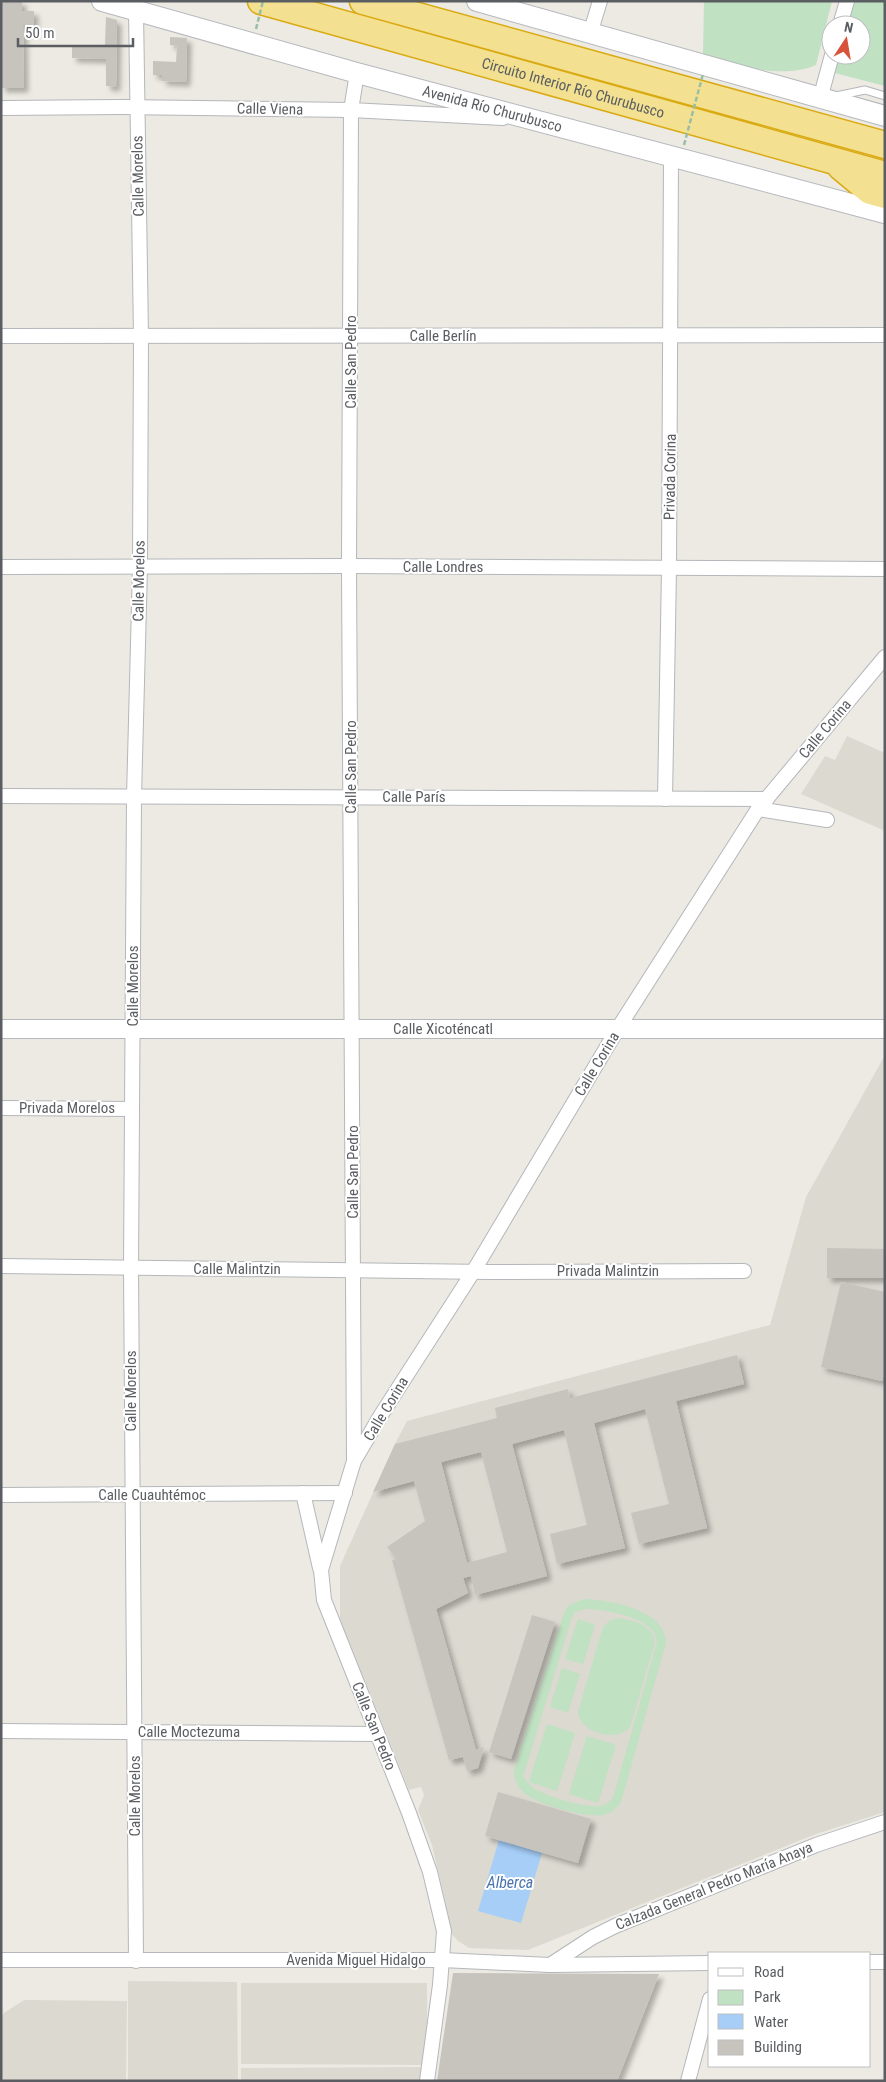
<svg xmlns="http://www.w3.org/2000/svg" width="886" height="2082" font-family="'Roboto Condensed',sans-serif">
<defs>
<filter id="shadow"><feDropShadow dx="4.5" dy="4.5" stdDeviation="2.5" flood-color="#0004"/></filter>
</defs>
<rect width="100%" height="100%" fill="#eceae2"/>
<g fill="#dbd9d0">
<path d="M847,736L885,753V831L801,794L825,756L835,760Z"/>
<path d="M885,1055V1812L816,1834L528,1950L469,1948L458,1941L451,1933L446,1904L432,1845L418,1810L424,1795L421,1787L409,1790L340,1619V1566L395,1444L407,1421L770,1325L806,1197Z"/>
<path d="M128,1981L237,1982L238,2081H128Z"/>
<path d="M241,1983H427V2065L241,2064Z"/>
<path d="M24,2000L127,2001L126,2081H1V2018L4,2013Z"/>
<path d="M423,2067L420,2081H241V2068Z"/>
</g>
<g fill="#c0e1c2" fill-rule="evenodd">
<path d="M704,1H832L816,65C782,80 737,65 703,54Z"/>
<path d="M851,1H885V86L831,72L836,55H861V25H844Z"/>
<path d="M584,1599C611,1600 666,1610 666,1643L621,1802C616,1809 612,1813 603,1815C586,1818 534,1804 522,1791C516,1785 514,1779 514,1770L564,1613L569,1605ZM586,1609C604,1609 657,1618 657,1642L613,1798C609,1802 605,1805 600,1806C585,1808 542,1796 531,1786C528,1783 526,1780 523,1777L572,1617L575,1612Z"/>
<path d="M617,1618C633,1620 652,1624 655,1642L630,1727C617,1743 580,1733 578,1712L603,1627L609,1621Z"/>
<path d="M578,1619L595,1625L583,1664L565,1659Z"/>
<path d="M562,1668L580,1674L568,1713L550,1707Z"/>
<path d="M547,1724L575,1733L557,1791L529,1782Z"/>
<path d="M587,1736L616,1745L598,1803L569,1794Z"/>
</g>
<path fill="#a6cef7" d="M499,1840L542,1853L521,1923L478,1911Z"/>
<g fill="#c7c4be" fill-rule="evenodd" filter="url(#shadow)">
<path d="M1,1H22V11H34V25H23L24,88H1Z"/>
<path d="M106,17L117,20L116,87L106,86V59L72,58V45H105Z"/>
<path d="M170,37L187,38L186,82L162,81V75H153V61L176,62L177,46L170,45Z"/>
<path d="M827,1248L885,1249V1278H827Z"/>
<path d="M841,1282L885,1292V1373L882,1381L821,1367Z"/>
<path d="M737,1355L744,1384L676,1401L707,1528L639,1544L631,1513L669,1504L645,1409L594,1423L625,1548L557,1564L550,1534L587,1525L564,1430L512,1444L547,1576L475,1595L471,1576L463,1578L468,1593L436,1609L476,1750L484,1747L478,1768L467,1771L463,1757L449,1760L392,1560L397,1559L387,1547L425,1521L414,1481L373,1492L395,1444L497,1418L495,1408L568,1389L570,1398ZM481,1452L507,1552L467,1563L441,1462Z"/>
<path d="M532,1615L555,1622L511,1759L489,1752Z"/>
<path d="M498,1792L591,1819L578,1863L485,1836Z"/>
<path d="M453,1973L659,1974L617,2081H437Z"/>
</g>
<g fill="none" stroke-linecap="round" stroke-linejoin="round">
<g stroke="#b4b7bb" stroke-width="9">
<path id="service" d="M836,96L865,90L885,96"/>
</g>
<g stroke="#b4b7bb" stroke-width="16">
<g id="minor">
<path d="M840,25L847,1"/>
<path d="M590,34L600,1"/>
<path d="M820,99L832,55"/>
<path d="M1,108L121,107L351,110L503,118"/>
<path d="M1,336L885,335"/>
<path d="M1,567L349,566L885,569"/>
<path d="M1,796L767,799"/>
<path d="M665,799L669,569L671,156"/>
<path d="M758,809L827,820"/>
<path d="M1,1108L132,1109"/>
<path d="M1,1266L489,1272L744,1271"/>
<path d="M354,1459L349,566L351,110L357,73"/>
<path d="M303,1493L320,1568"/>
<path d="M1,1495L345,1493"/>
<path d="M1,1731L377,1734"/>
<path d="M1,1960H442L550,1965L710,1963"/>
<path d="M136,1961L131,1268L134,797L140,567L141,336L136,11"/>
<path d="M870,1962H885"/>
<path d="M550,1965L593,1937L615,1926L816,1845L885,1822"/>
<path d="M427,2081L440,1985L444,1931L430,1872L409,1813L324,1600L321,1570L354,1461L381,1415L473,1272L617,1030L758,809L885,657"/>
<path d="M688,2081L710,1999"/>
</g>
</g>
<g stroke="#b4b7bb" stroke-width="20">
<g id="tertiary">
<path id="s1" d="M1,1029H885"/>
</g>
</g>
<g stroke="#b5b8bd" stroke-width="22">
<g id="secondary">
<path id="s2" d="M102,1L357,73L885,213"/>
<path d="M477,1L885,116"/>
</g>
</g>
<g stroke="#daaa13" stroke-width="29">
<g id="motorway">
<path id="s3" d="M261,1L885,175"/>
<path d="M363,1L885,145"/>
<path d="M841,167L870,191L885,195"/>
</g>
</g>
<use href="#service" stroke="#fff" stroke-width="7"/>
<use href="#minor" stroke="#fff" stroke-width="14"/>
<use href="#tertiary" stroke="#fff" stroke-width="18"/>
<use href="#secondary" stroke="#fff" stroke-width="20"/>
<use href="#motorway" stroke="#f3e191" stroke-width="26"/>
<g stroke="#98bfa6" stroke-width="2.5" stroke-dasharray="5 2.5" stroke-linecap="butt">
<path d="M256,29L263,1"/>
<path d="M684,145L703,74"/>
</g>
</g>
<g text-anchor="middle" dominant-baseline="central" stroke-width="4" stroke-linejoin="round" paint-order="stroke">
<g font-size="15" fill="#5a5d61" stroke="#fff">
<text stroke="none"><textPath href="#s3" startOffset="324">Circuito Interior Río Churubusco</textPath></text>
<text stroke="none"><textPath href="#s2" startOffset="405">Avenida Río Churubusco</textPath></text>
<text transform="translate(270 109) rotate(1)">Calle Viena</text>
<text transform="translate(138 176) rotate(-91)">Calle Morelos</text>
<text x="443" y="336">Calle Berlín</text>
<text transform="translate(351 362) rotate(-90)">Calle San Pedro</text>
<text transform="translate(670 477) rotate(-89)">Privada Corina</text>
<text x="443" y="567">Calle Londres</text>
<text transform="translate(139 581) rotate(-89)">Calle Morelos</text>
<text transform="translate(825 729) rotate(-50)">Calle Corina</text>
<text transform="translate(351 767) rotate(-90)">Calle San Pedro</text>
<text x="414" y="797">Calle París</text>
<text transform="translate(133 986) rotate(-90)">Calle Morelos</text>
<text stroke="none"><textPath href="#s1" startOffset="442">Calle Xicoténcatl</textPath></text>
<text transform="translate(597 1064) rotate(-59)">Calle Corina</text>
<text x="67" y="1108">Privada Morelos</text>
<text transform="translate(353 1172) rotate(-90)">Calle San Pedro</text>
<text x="237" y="1269">Calle Malintzin</text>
<text x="608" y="1271">Privada Malintzin</text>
<text transform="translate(131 1391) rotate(-90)">Calle Morelos</text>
<text transform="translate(386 1409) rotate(-59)">Calle Corina</text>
<text x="152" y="1495">Calle Cuauhtémoc</text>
<text transform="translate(374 1726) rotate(68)">Calle San Pedro</text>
<text x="189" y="1732">Calle Moctezuma</text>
<text transform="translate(135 1796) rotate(-90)">Calle Morelos</text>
<text transform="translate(714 1886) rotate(-22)">Calzada General Pedro María Anaya</text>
<text x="356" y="1960">Avenida Miguel Hidalgo</text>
</g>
<g font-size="16" font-style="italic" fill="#4973b0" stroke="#fff">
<text x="510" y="1882">Alberca</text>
</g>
</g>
<rect width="886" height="2082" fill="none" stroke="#5a5d61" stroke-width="5"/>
<rect x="708" y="1952" width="162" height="115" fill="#ffffff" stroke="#bdbec0"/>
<rect x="718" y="1968" width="25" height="8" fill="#ffffff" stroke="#bdbec0"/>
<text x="754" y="1977" font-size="15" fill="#5a5d61">Road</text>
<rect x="718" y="1990" width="25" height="15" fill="#c0e1c2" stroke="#bdbec0"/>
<text x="754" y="2002" font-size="15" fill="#5a5d61">Park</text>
<rect x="718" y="2014" width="25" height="15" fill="#a6cef7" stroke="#bdbec0"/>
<text x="754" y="2027" font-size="15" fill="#5a5d61">Water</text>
<rect x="718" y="2040" width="25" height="15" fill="#c7c4be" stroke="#bdbec0"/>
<text x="754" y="2052" font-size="15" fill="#5a5d61">Building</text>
<g transform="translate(846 40) rotate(12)"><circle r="24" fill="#ffffff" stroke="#bdbec0"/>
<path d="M0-4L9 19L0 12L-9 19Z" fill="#d9523a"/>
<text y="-8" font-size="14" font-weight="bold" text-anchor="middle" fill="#5a5d61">N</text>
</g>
<path d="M18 38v8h115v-8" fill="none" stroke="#5a5d61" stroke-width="2.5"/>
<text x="25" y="38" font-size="15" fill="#5a5d61" stroke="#ffffff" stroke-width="4" paint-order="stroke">50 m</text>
</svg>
